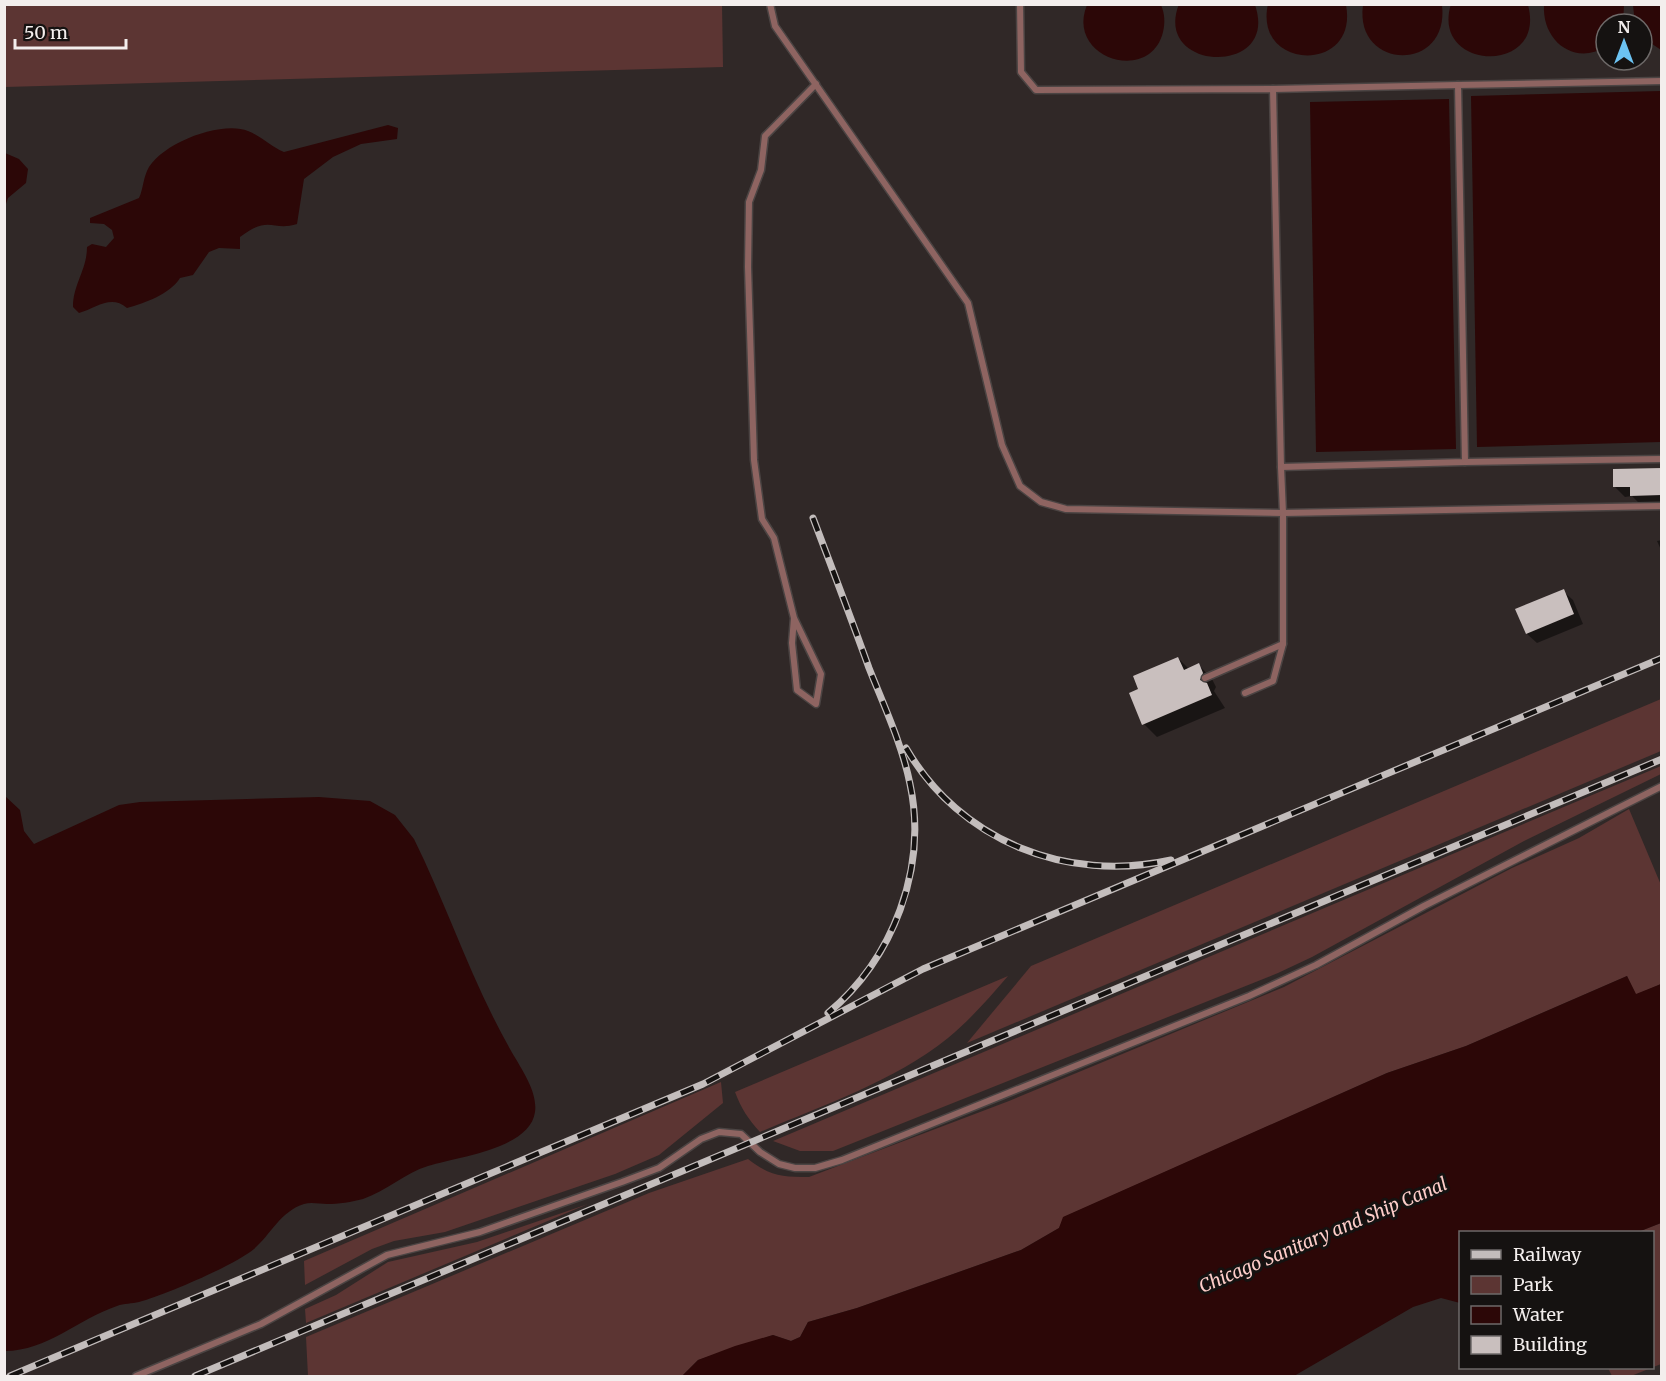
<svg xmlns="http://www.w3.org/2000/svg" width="1666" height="1381" font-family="Merriweather,serif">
<rect width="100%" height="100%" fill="#302827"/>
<g fill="#5c3533">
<path d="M4,5H722L723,67L5,87Z"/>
<path d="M1661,699V751L967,1043L1031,966Z"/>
<path d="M1661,766V774L1524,841L1312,957L1278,973L833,1151H800L773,1141Z"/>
<path d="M1629,809L1661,885V984L1636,995L1627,976L1466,1046L1387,1073L1064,1217L1059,1228L1021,1250L857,1308L808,1322L800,1337L791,1341L773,1335L698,1360L682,1376H308L306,1337L649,1193L748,1159C770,1176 782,1177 809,1177L1009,1101L1284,987L1512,868L1579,838Z"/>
<path d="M1008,976C989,998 970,1020 948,1038C893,1082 823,1105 760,1132C748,1119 741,1108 735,1092Z"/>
<path d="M721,1082L723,1103L659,1155L615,1174L445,1232L394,1241L372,1249L305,1285L304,1261Z"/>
<path d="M588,1204L306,1323L305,1309L336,1295L388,1262L477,1242Z"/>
<path d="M1661,1223V1364L1631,1376H1612L1608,1368H1652V1232H1638Z"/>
</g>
<g fill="#2c0707">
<path d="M1179,4L1255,5C1280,77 1152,72 1179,4Z"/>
<path d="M1268,4L1346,5C1359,74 1253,71 1268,4Z"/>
<path d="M1451,4L1528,5C1547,76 1430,71 1451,4Z"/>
<path d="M1087,5H1161C1165,14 1165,23 1163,32C1150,85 1065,58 1087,5Z"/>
<path d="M1363,5H1442C1450,73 1354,71 1363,5Z"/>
<path d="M1544,5H1624L1623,24H1606V47C1573,66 1542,40 1544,5Z"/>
<path d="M1633,5H1661V50L1642,37V24H1635Z"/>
<path d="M1661,91V442L1477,447L1471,96Z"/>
<path d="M1449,99L1456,449L1316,452L1310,102Z"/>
<path d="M388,125L398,128L397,139L361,144L333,157L304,179L297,224C272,232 270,214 240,237V249L219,248L209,252L193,275L180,278C170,294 145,303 127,308C111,294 96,308 79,313L73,307C73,284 87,270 87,247L92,244L106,247L114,238L112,230L104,224L90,223V218L139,198C143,189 143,180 147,171C159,144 221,120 248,131C261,136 271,147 284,152Z"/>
<path d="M5,153L19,159L28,169L26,183L8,198L5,207Z"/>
<path d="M5,796L20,810L24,831L34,844L119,805L140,802L319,797L370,801L395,815L414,839C448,908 472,982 510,1049C520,1067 538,1091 535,1112C530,1149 457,1157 428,1166C405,1173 386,1191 363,1199C352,1202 338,1204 327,1204C320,1204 311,1202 304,1204C281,1211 271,1234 254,1249C235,1265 165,1295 139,1302C132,1304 124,1303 117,1306C78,1319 47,1351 5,1351Z"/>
<path d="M1627,976L1636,994L1661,984V1223L1638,1232H1460V1303L1441,1298L1413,1307L1294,1376H682L698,1360L735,1346L773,1335L791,1341L800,1337L808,1322L857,1308L1021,1250L1059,1228L1063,1217L1387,1073L1466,1046Z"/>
</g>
<g fill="#0007">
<path d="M1662,469V505L1642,506L1632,496L1625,497L1615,487Z"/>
<path d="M1662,540V552L1657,541Z"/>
<path d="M1563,591L1573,600L1583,624L1537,643L1527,634L1517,610Z"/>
<path d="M1178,658L1189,669L1199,665L1212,679L1216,687L1214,691L1225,708L1157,737L1144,724L1140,690Z"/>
</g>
<g fill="#c9bfbe">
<path d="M1662,468V495L1630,496V487H1613V469Z"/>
<path d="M1564,589L1574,614L1526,634L1515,609Z"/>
<path d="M1178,657L1184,670L1199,663L1203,673L1200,680L1207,683L1212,695L1142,725L1129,693L1138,689L1133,676Z"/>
</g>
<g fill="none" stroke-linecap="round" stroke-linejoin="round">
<g stroke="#4b4443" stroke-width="9">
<g id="service">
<path d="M770,4L775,26L968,303L1002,445L1020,486L1041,502L1066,509L1283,513V644L1205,678"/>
<path d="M1020,4L1021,72L1036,90L1273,89L1281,467L1465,462L1458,85L1662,81"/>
<path d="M1273,89L1458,85"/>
<path d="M1465,462L1662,459"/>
<path d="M1281,467L1283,513L1662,506"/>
<path d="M794,618L821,674L816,704L797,690L792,643L794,618L774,538L762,519L754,460L748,267L749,202L761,170L765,136L816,84"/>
<path d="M1245,693L1273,681L1283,644"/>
<path d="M136,1376L261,1324L387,1255L480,1232L622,1182L659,1168L701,1139L719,1132L741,1134L760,1152L779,1164L795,1168H815L842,1160L1249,996L1316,965L1424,906L1662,786"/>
</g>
</g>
<use href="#service" stroke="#8e6461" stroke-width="6"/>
<g stroke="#c3bdbc" stroke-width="7">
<g id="rail">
<path d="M813,518C832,568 851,618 869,668C884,706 902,744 910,784C928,868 893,959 828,1013"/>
<path d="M906,748C960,841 1066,883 1171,860"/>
<path d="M10,1376L703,1084L923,969L1662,658"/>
<path d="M195,1376L1662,759"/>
</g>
</g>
<use href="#rail" stroke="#151211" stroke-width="4.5" stroke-dasharray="14" stroke-linecap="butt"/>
</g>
<g text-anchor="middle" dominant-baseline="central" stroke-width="6" stroke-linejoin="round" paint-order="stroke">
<g font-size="18" font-style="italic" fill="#fececa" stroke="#151211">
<text transform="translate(1323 1235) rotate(-23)">Chicago Sanitary and Ship Canal</text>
</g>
</g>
<rect width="1666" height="1381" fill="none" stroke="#f3eeed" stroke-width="12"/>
<rect x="1459" y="1231" width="195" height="138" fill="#151211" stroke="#6e6a69" stroke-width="1.5"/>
<rect x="1471" y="1250" width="30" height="9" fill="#c3bdbc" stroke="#6e6a69" stroke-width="1.5"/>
<text x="1513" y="1261" font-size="18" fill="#f3eeed">Railway</text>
<rect x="1471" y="1276" width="30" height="18" fill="#5c3533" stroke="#6e6a69" stroke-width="1.5"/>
<text x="1513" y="1291" font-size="18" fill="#f3eeed">Park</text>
<rect x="1471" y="1306" width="30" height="18" fill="#2c0707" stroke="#6e6a69" stroke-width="1.5"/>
<text x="1513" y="1321" font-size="18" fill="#f3eeed">Water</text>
<rect x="1471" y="1336" width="30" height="18" fill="#c9bfbe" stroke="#6e6a69" stroke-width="1.5"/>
<text x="1513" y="1351" font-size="18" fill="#f3eeed">Building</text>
<g transform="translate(1624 42)"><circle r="28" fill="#151211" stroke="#6e6a69" stroke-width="1.5"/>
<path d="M0-4.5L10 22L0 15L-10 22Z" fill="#6cc3f2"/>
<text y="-9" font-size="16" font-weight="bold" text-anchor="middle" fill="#f3eeed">N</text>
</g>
<path d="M15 39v9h111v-9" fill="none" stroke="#f3eeed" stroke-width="3"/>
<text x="24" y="39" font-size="18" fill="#f3eeed" stroke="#151211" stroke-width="4.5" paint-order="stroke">50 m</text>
</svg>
